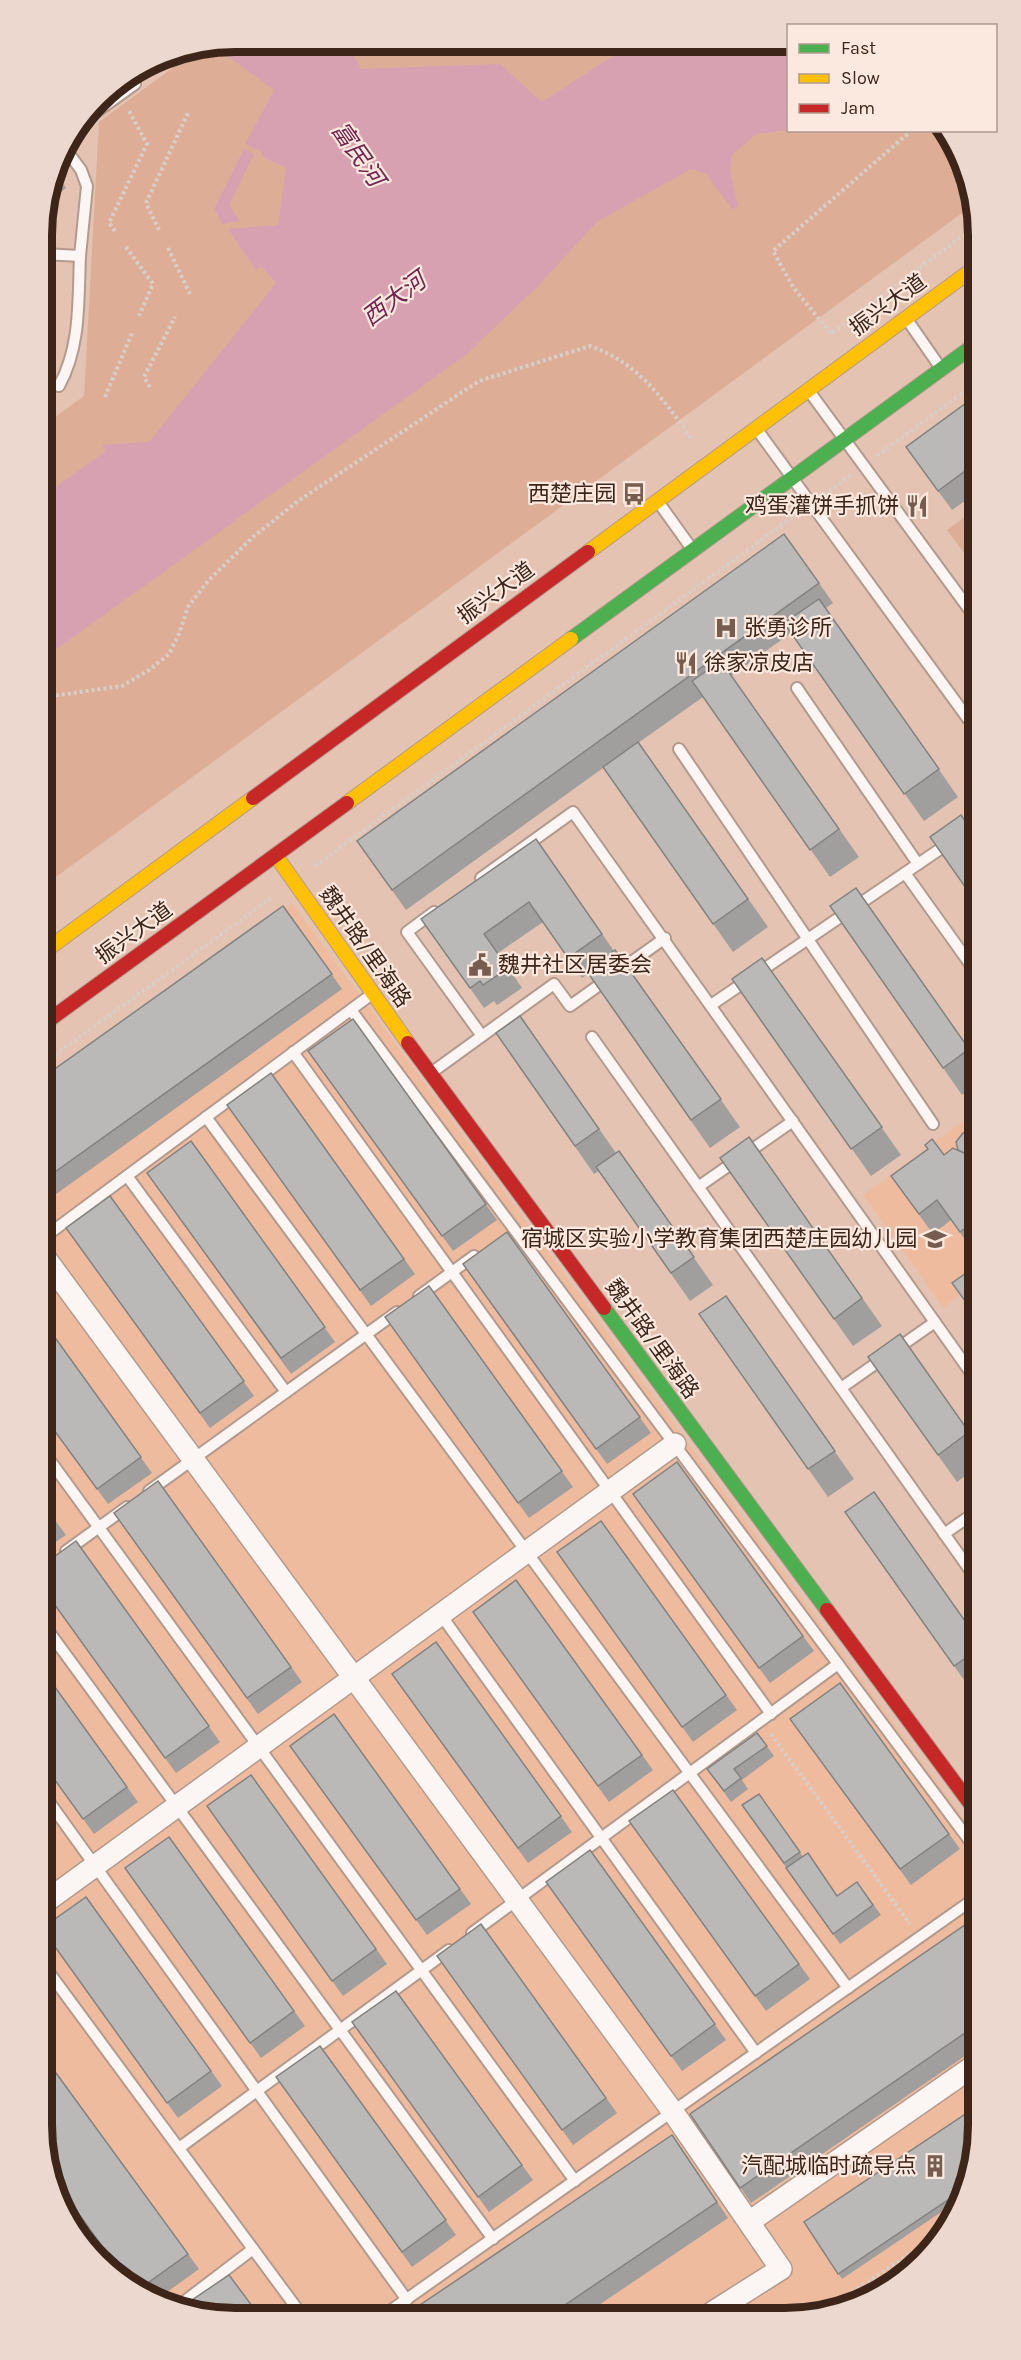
<svg xmlns="http://www.w3.org/2000/svg" width="1021" height="2360" font-family="Karla,'Noto Sans SC',sans-serif">
<rect width="100%" height="100%" fill="#e4c3b2"/>
<g fill="#eebb9f">
<path d="M292,903L978,1838L979,2137L964,2198L939,2242L893,2286L835,2311L198,2314L150,2298L99,2262L49,2174L45,1079Z"/>
<path d="M975,1113L976,1284L943,1307L863,1195Z"/>
</g>
<g fill="#ddae95">
<path d="M236,42L788,45V130L946,131C962,150 972,180 973,205L45,885L43,426L84,396L99,122L186,58L183,52Z"/>
<path d="M974,511V566L947,530Z"/>
</g>
<g fill="#d8a1b1">
<path d="M236,42L347,43L361,69L500,64L542,102L631,44L644,45L669,55L678,48L681,51L690,45H788V130L756,134L732,155L730,171L738,206L733,210L706,174L691,169L597,222L537,287L467,354L44,658L43,496L106,451L102,445L149,442L276,283L262,267L256,270L228,229L278,225L286,168L263,157L261,152L245,144L274,90L226,55L229,43Z"/>
<path d="M244,149L254,154L229,205L240,221L223,224L214,209Z"/>
</g>
<g fill="none" stroke-linecap="round" stroke-linejoin="round">
<g stroke="#b49a8d" stroke-width="14">
<g id="lane">
<path d="M85,120L135,84L130,76"/>
<path d="M43,254L80,256L87,186L81,170L64,147"/>
<path d="M908,321L940,367"/>
<path d="M59,386C81,346 78,301 80,256"/>
<path d="M809,391L974,616"/>
<path d="M758,431L974,727"/>
<path d="M659,503L692,549"/>
<path d="M797,688L918,864"/>
<path d="M679,749L933,1124"/>
<path d="M905,873L975,971"/>
<path d="M481,878L573,812L976,1380"/>
<path d="M434,912L407,932L482,1036L554,984L570,1006L665,938"/>
<path d="M711,1005L974,826"/>
<path d="M351,1010L978,1852"/>
<path d="M592,1037L977,1580"/>
<path d="M293,1052L771,1714"/>
<path d="M431,1073L482,1036"/>
<path d="M206,1117L848,1988"/>
<path d="M127,1176L286,1392"/>
<path d="M698,1187L793,1121"/>
<path d="M46,1236L372,994"/>
<path d="M419,1296L474,1256"/>
<path d="M841,1388L935,1322"/>
<path d="M46,1455L575,2181"/>
<path d="M149,1491L397,1312"/>
<path d="M944,1534L977,1511"/>
<path d="M66,1551L127,1507"/>
<path d="M441,1615L756,2053"/>
<path d="M47,1629L493,2239"/>
<path d="M47,1799L407,2300"/>
<path d="M472,1933L838,1664"/>
<path d="M48,1971L301,2314"/>
<path d="M179,2148L449,1950"/>
<path d="M177,2307L253,2249"/>
<path d="M387,2313L978,1896"/>
</g>
</g>
<g stroke="#b49a8d" stroke-width="24">
<g id="street">
<path d="M46,1259L673,2112L781,2269L713,2312"/>
<path d="M48,1900L675,1444"/>
<path d="M749,2222L978,2063"/>
</g>
</g>
<g stroke="#b49a8d" stroke-width="16">
<g id="fast">
<path d="M571,639L973,346"/>
<path d="M604,1308L827,1610"/>
</g>
</g>
<g stroke="#b49a8d" stroke-width="16">
<g id="slow">
<path d="M588,552L973,269"/>
<path d="M347,803L571,639"/>
<path d="M276,856L408,1043"/>
<path d="M45,951L253,798"/>
</g>
</g>
<g stroke="#b49a8d" stroke-width="16">
<g id="jam">
<path d="M253,798L588,552"/>
<path d="M45,1023L347,803"/>
<path d="M408,1043L604,1308"/>
<path d="M827,1610L978,1814"/>
</g>
</g>
<g stroke="#d8cec8" stroke-width="4" stroke-dasharray="3 3" stroke-linecap="butt">
<path d="M912,130L773,251L793,287L831,334L973,228"/>
<path d="M159,230L146,203L188,113"/>
<path d="M115,231L109,223L147,144L128,109"/>
<path d="M126,247L153,284L139,316"/>
<path d="M168,248L190,294"/>
<path d="M150,387L144,377L175,317"/>
<path d="M105,397L132,333"/>
<path d="M877,456L973,385"/>
<path d="M824,495L852,474"/>
<path d="M44,697L122,686L149,670L169,654L179,634L188,607L208,581L253,537L298,501L479,381L590,346C639,363 663,399 692,439"/>
<path d="M315,866L798,513"/>
<path d="M45,1062L273,897"/>
<path d="M771,1734L910,1924"/>
<path d="M822,2312L947,2229"/>
</g>
<use href="#lane" stroke="#fbf6f3" stroke-width="10"/>
<use href="#street" stroke="#fbf6f3" stroke-width="21"/>
<use href="#fast" stroke="#4caf50" stroke-width="14"/>
<use href="#slow" stroke="#ffc107" stroke-width="14"/>
<use href="#jam" stroke="#c62828" stroke-width="14"/>
</g>
<g fill="#a09f9d">
<path d="M56,173L66,188L48,202Z"/>
<path d="M973,398V498L972,496L952,510L906,447Z"/>
<path d="M819,583L833,603L826,608L958,797L924,821L791,633L731,676L859,857L830,877L703,697L638,743L768,927L733,952L603,768L406,910L357,841Z"/>
<path d="M536,839L614,951L615,950L740,1127L710,1148L588,974L582,978L543,922L498,953L522,988L497,1005L494,1001L484,1008L421,919Z"/>
<path d="M856,888L975,1058V1086L962,1095L830,906Z"/>
<path d="M283,906L342,989L45,1202V1076Z"/>
<path d="M762,958L901,1155L871,1176L732,979Z"/>
<path d="M520,1016L616,1153L619,1151L713,1285L690,1301L599,1171L594,1174L496,1033Z"/>
<path d="M353,1019L497,1220L453,1251L308,1051Z"/>
<path d="M271,1073L415,1274L371,1306L227,1105Z"/>
<path d="M975,1130L976,1251L974,1252L951,1220L933,1234L891,1176L958,1150Z"/>
<path d="M749,1137L882,1326L853,1346L720,1158Z"/>
<path d="M191,1141L335,1342L291,1374L147,1173Z"/>
<path d="M110,1196L254,1396L210,1428L66,1228Z"/>
<path d="M507,1232L651,1433L607,1464L463,1264Z"/>
<path d="M429,1286L573,1487L529,1518L385,1317Z"/>
<path d="M726,1296L854,1479L828,1497L699,1314Z"/>
<path d="M46,1325L152,1473L108,1504L46,1419Z"/>
<path d="M868,1357L969,1432L976,1444V1468L957,1482Z"/>
<path d="M677,1462L814,1651L770,1683L633,1494Z"/>
<path d="M158,1481L302,1682L258,1714L114,1513Z"/>
<path d="M46,1508L66,1535L47,1548Z"/>
<path d="M845,1512L977,1638V1691L974,1694Z"/>
<path d="M601,1521L737,1710L693,1742L557,1552Z"/>
<path d="M76,1541L220,1742L176,1773L47,1594Z"/>
<path d="M516,1580L653,1770L609,1802L473,1612Z"/>
<path d="M436,1642L572,1832L528,1863L392,1674Z"/>
<path d="M47,1676L138,1802L94,1834L47,1769Z"/>
<path d="M840,1683L960,1849L911,1885L801,1734Z"/>
<path d="M334,1714L471,1904L427,1935L290,1746Z"/>
<path d="M757,1733L774,1756L742,1780L748,1789L731,1802L707,1769Z"/>
<path d="M251,1775L387,1964L343,1996L207,1806Z"/>
<path d="M673,1790L810,1979L766,2011L629,1821Z"/>
<path d="M759,1794L803,1857L838,1896L857,1882L881,1915L840,1944L742,1805Z"/>
<path d="M169,1837L305,2026L261,2058L125,1868Z"/>
<path d="M48,1850L56,1863L48,1869Z"/>
<path d="M590,1850L726,2040L682,2071L546,1882Z"/>
<path d="M86,1897L222,2086L178,2118L48,1937Z"/>
<path d="M978,1916V2047L751,2203L690,2114Z"/>
<path d="M481,1924L617,2113L573,2145L437,1956Z"/>
<path d="M396,1991L533,2180L489,2212L352,2022Z"/>
<path d="M320,2046L456,2235L412,2267L276,2077Z"/>
<path d="M979,2137L965,2196L842,2279L804,2222Z"/>
<path d="M683,2151L728,2218L587,2313H408Z"/>
<path d="M188,2254L199,2269L156,2300L150,2298L127,2281Z"/>
</g>
<g fill="#bab9b7" stroke="#828280" stroke-width="1.5">
<path d="M973,398V465L938,491L906,447Z"/>
<path d="M784,534L819,583L392,890L357,841Z"/>
<path d="M819,599L939,769L904,794L784,623Z"/>
<path d="M721,661L839,829L810,850L692,681Z"/>
<path d="M638,742L748,899L713,924L603,767Z"/>
<path d="M961,815L975,835V901L930,837Z"/>
<path d="M536,839L602,934L568,958L529,902L484,934L508,968L483,985L480,981L470,988L421,919Z"/>
<path d="M856,888L969,1049L943,1068L830,906Z"/>
<path d="M283,906L332,974L45,1179V1076Z"/>
<path d="M615,950L721,1099L691,1120L586,970Z"/>
<path d="M762,958L882,1127L851,1149L732,979Z"/>
<path d="M520,1016L599,1129L575,1146L496,1033Z"/>
<path d="M353,1019L486,1204L442,1236L308,1051Z"/>
<path d="M271,1073L404,1259L360,1290L227,1105Z"/>
<path d="M975,1130L976,1150L966,1154L958,1150L956,1142L963,1133Z"/>
<path d="M749,1137L862,1298L834,1319L720,1158Z"/>
<path d="M932,1139L944,1155L953,1148L966,1154L976,1150V1220L960,1232L937,1200L919,1214L891,1176L928,1149L925,1145Z"/>
<path d="M191,1141L325,1327L281,1358L147,1173Z"/>
<path d="M619,1151L694,1257L671,1273L596,1167Z"/>
<path d="M110,1196L244,1381L200,1413L66,1228Z"/>
<path d="M507,1232L640,1417L596,1449L463,1264Z"/>
<path d="M976,1266V1316L952,1283Z"/>
<path d="M429,1286L562,1471L518,1503L385,1317Z"/>
<path d="M726,1296L835,1451L808,1469L699,1314Z"/>
<path d="M46,1325L141,1457L97,1489L46,1419Z"/>
<path d="M900,1334L969,1432L938,1455L868,1357Z"/>
<path d="M677,1462L803,1636L759,1668L633,1494Z"/>
<path d="M158,1481L291,1667L247,1698L114,1513Z"/>
<path d="M977,1483V1493L972,1486Z"/>
<path d="M874,1492L977,1638V1650L954,1666L845,1512Z"/>
<path d="M46,1508L55,1519L46,1525Z"/>
<path d="M601,1521L726,1695L682,1727L557,1552Z"/>
<path d="M76,1541L209,1726L165,1758L47,1594V1562Z"/>
<path d="M516,1580L642,1755L598,1786L473,1612Z"/>
<path d="M436,1642L561,1816L518,1848L392,1674Z"/>
<path d="M47,1676L127,1787L83,1819L47,1769Z"/>
<path d="M840,1683L949,1834L900,1869L790,1719Z"/>
<path d="M334,1714L460,1889L416,1920L290,1746Z"/>
<path d="M757,1733L767,1746L734,1769L741,1778L724,1791L707,1769Z"/>
<path d="M251,1775L376,1949L332,1981L207,1806Z"/>
<path d="M673,1790L799,1964L755,1996L629,1821Z"/>
<path d="M759,1794L800,1852L784,1863L742,1805Z"/>
<path d="M169,1837L294,2011L250,2043L125,1868Z"/>
<path d="M590,1850L715,2024L671,2056L546,1882Z"/>
<path d="M808,1853L837,1896L857,1882L873,1905L833,1934L786,1868Z"/>
<path d="M86,1897L211,2071L167,2103L48,1937V1924Z"/>
<path d="M978,1916V2024L740,2188L690,2114Z"/>
<path d="M481,1924L606,2098L562,2130L437,1956Z"/>
<path d="M396,1991L522,2165L478,2197L352,2022Z"/>
<path d="M320,2046L446,2220L402,2252L276,2077Z"/>
<path d="M48,2062L188,2254L138,2290L128,2282L49,2173Z"/>
<path d="M979,2105V2137L967,2187L838,2274L804,2222Z"/>
<path d="M672,2135L717,2202L553,2313H408Z"/>
<path d="M229,2275L258,2314H198L180,2308Z"/>
</g>
<defs>
<g id="bus-bare" transform="scale(1.8)"><path d="M-5-6H5V4H4V6H2V4H-2V6H-4V4H-5ZM-3.5-4V0h7V-4ZM-3.5 1.2v1.5H-2V1.2ZM2 1.2v1.5H3.5V1.2Z" fill="#775d4f" stroke="#fbe8df" stroke-width="2.5" paint-order="stroke"/></g>
<g id="restaurant-bare" transform="scale(1.8)"><path d="M-5-6h1v4h1v-4h1v4h1v-4h1v5L-1.5 .5V6h-2V.5L-5-1ZM5-6V6H3V1.5H1.5Q1.5-4 5-6Z" fill="#775d4f" stroke="#fbe8df" stroke-width="2.5" paint-order="stroke"/></g>
<g id="hospital-bare" transform="scale(1.8)"><path d="M-5-5h3v3.5h4V-5h3V5h-3V1.5h-4V5h-3Z" fill="#775d4f" stroke="#fbe8df" stroke-width="2.5" paint-order="stroke"/></g>
<g id="civic-bare" transform="scale(1.8)"><path d="M-.6-6.5H3V-4.5H.6V-3L4-1V1h2V6H-6V1h2V-1L-.6-3ZM-1.2 2.5V6h2.4V2.5Z" fill="#775d4f" stroke="#fbe8df" stroke-width="2.5" paint-order="stroke"/></g>
<g id="school-bare" transform="scale(1.8)"><path d="M0-5L7-2L0 1L-7-2ZM-4 1L0 2.5L4 1V4Q0 6-4 4Z" fill="#775d4f" stroke="#fbe8df" stroke-width="2.5" paint-order="stroke"/></g>
<g id="building-bare" transform="scale(1.8)"><path d="M-4-6H4V6H1V3H-1V6H-4ZM-2.5-4.3h1.7v1.8h-1.7ZM.8-4.3h1.7v1.8H.8ZM-2.5-1h1.7V.8h-1.7ZM.8-1h1.7V.8H.8Z" fill="#775d4f" stroke="#fbe8df" stroke-width="2.5" paint-order="stroke"/></g>
</defs>
<g fill-rule="evenodd">
<use href="#bus-bare" x="634" y="494"/>
<use href="#restaurant-bare" x="917" y="506"/>
<use href="#hospital-bare" x="726" y="628"/>
<use href="#restaurant-bare" x="686" y="663"/>
<use href="#civic-bare" x="480" y="965"/>
<use href="#school-bare" x="935" y="1239"/>
<use href="#building-bare" x="935" y="2166"/>
</g>
<g text-anchor="middle" dominant-baseline="central" stroke-width="4.5" stroke-linejoin="round" paint-order="stroke">
<g font-size="22" fill="#3d2619" stroke="#fbe8df">
<text transform="translate(888 305) rotate(-36)">振兴大道</text>
<text transform="translate(496 593) rotate(-36)">振兴大道</text>
<text transform="translate(134 933) rotate(-36)">振兴大道</text>
<text transform="translate(365 947) rotate(55)">魏井路/里海路</text>
<text transform="translate(652 1339) rotate(54)">魏井路/里海路</text>
</g>
<g font-size="22" fill="#3d2619" stroke="#fbe8df" text-anchor="end">
<text x="616" y="494">西楚庄园</text>
<text x="899" y="506">鸡蛋灌饼手抓饼</text>
<text x="744" y="628" text-anchor="start">张勇诊所</text>
<text x="704" y="663" text-anchor="start">徐家凉皮店</text>
<text x="498" y="965" text-anchor="start">魏井社区居委会</text>
<text x="917" y="1239">宿城区实验小学教育集团西楚庄园幼儿园</text>
<text x="917" y="2166">汽配城临时疏导点</text>
</g>
<g font-size="24" font-style="italic" fill="#712650" stroke="#fbe8df">
<text transform="translate(358 154) rotate(55)">富民河</text>
<text transform="translate(394 299) rotate(-37)">西大河</text>
</g>
</g>
<path d="M0 0H1021V2360H0ZM235 52H785A183 183 0 0 1 968 235V2125A183 183 0 0 1 785 2308H235A183 183 0 0 1 52 2125V235A183 183 0 0 1 235 52Z" fill="#ecd8cf" fill-rule="evenodd"/>
<path fill="none" stroke="#3d2619" stroke-width="8" d="M235 52H785A183 183 0 0 1 968 235V2125A183 183 0 0 1 785 2308H235A183 183 0 0 1 52 2125V235A183 183 0 0 1 235 52Z"/>
<rect x="787" y="24" width="210" height="108" fill="#fbe8df" stroke="#af9a90" stroke-width="1.5"/>
<rect x="799" y="44" width="30" height="9" fill="#4caf50" stroke="#af9a90" stroke-width="1.5"/>
<text x="841" y="54" font-size="18" fill="#3d2619">Fast</text>
<rect x="799" y="74" width="30" height="9" fill="#ffc107" stroke="#af9a90" stroke-width="1.5"/>
<text x="841" y="84" font-size="18" fill="#3d2619">Slow</text>
<rect x="799" y="104" width="30" height="9" fill="#c62828" stroke="#af9a90" stroke-width="1.5"/>
<text x="841" y="114" font-size="18" fill="#3d2619">Jam</text>
</svg>
